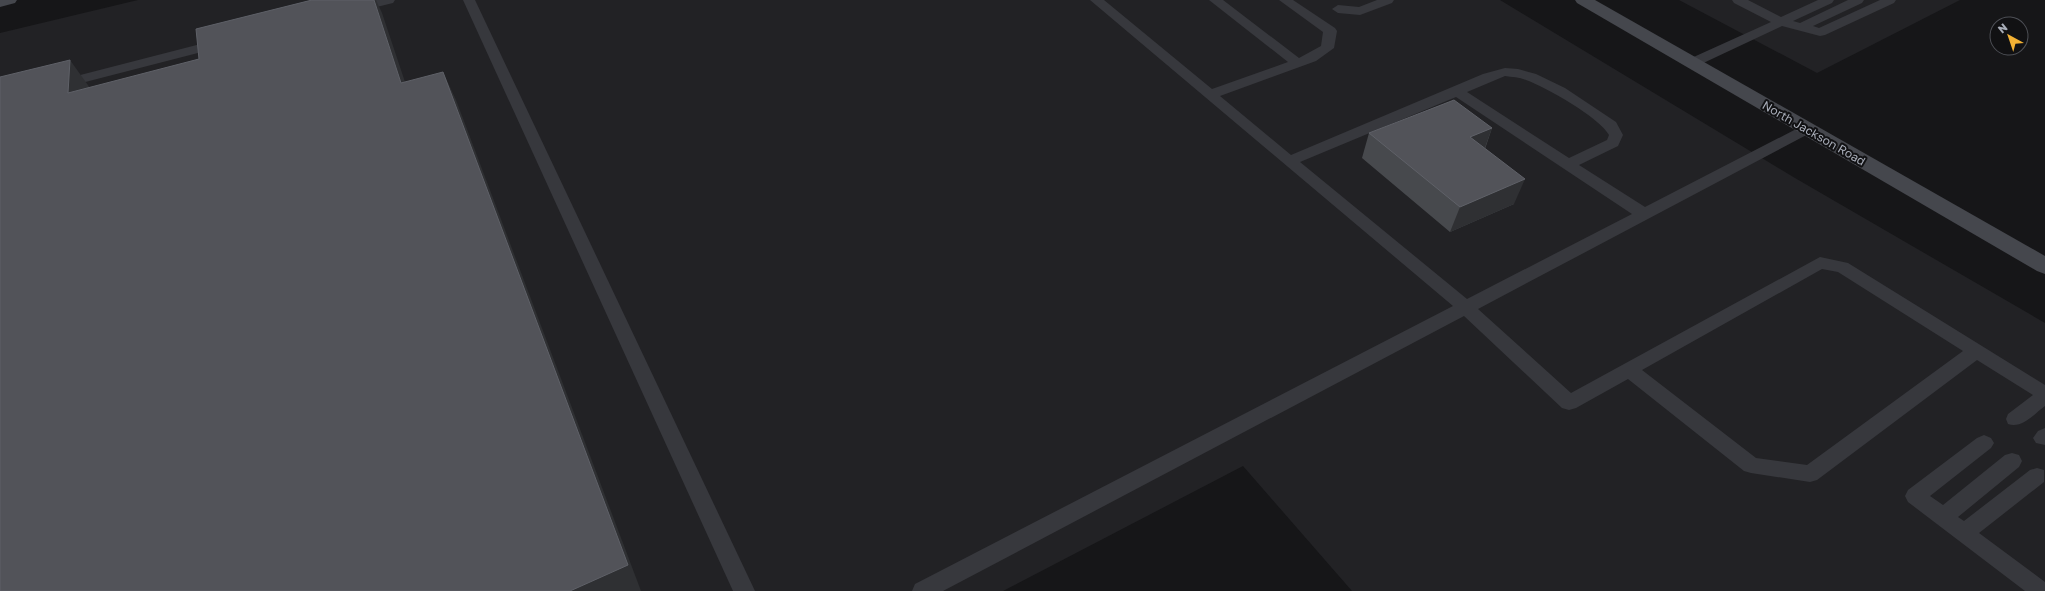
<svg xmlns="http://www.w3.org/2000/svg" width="2045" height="591" font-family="'Golos Text',sans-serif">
<rect width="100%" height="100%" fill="#161618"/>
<g fill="#222225">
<path d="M138,0H1500L1795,178L2045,323V591H1352L1243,466L1003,591H0V33Z"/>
<path d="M1679,0H1960L1817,73Z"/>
</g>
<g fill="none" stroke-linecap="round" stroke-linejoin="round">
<g fill="#37383d" fill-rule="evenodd">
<path d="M373,0H395L393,3L356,12L350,8L351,5Z"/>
<path d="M463,0H475L755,591H733Z"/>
<path d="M1090,0H1104L1212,89L1288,62L1209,0H1223L1299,58L1321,46L1323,32L1279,0H1293L1335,28L1337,31L1334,48L1316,61L1220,96L1291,155L1483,74L1505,68L1518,69L1536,74L1565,88L1616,122L1623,135L1618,146L1579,165L1645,207L1802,126H1812L1814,129L1812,132L1478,309L1571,393L1820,257L1848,263L2045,385V406C2034,414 2022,429 2008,424L2006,419L2008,414L2033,395L1977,360L1817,480L1810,482L1751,473L1744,471L1628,379L1576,408L1569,410L1562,408L1464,316L943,591H912L915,584L1453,306ZM1505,76C1512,77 1519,77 1526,80C1546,87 1600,118 1609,135L1607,140L1569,158L1467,92ZM1456,97L1632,214L1467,299L1300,162ZM1822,269L1838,272L1963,351L1807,465L1756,458L1642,370Z"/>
<path d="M1377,0H1394L1392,3L1360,15L1338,13L1332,9L1338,5L1359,7Z"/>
<path d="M1732,0H1748L1781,17L1818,0H1834L1832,3L1793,21L1800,23L1848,0H1864L1862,3L1813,26L1819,28L1880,0H1896L1894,3L1825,35L1820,36L1782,26L1697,66H1687L1685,63L1687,60L1771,22L1734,3Z"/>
<path d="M220,39L225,40L227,43L225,46L62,88L57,87L55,84L57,81Z"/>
<path d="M2045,428V445L2036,443L2033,438L2038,431Z"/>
<path d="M1984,435L1991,438L1994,443L1991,448L1930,496L1943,505L2005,455L2012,453L2019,455L2022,461L2019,467L1958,517L1964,521L2030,470L2037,468L2044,470V482L1979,533L2045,582V591H2025L1908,502L1905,496L1908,490L1977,438Z"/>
</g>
<g fill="#45474d" fill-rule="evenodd">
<path d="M0,0H17L15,3L0,7Z"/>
<path d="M1575,0H1595L2045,256V274L2037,271L1577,3Z"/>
</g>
</g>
<path fill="#47494d" d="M1492,128L1485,149L1514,204L1450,232L1362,158L1369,133Z"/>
<g fill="#2f3033">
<path d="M374,0H376L382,13L415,112L401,83Z"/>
<path d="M70,60L90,88L68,93Z"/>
<path d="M443,72L456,100L641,591H570Z"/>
<path d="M1492,128L1483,153L1470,137Z"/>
<path d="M1525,179L1514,204L1450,232L1460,207Z"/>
</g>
<g fill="#525359" stroke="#5f6168">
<path d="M312,0H374L401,83L443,72L628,565L570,591H0V77L70,60L68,93L199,59L196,29Z"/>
<path d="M1454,100L1492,128L1470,137L1525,179L1460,207L1369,133Z"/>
</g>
<g text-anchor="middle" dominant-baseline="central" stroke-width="4" stroke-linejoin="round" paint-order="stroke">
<g font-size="12" fill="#a8adb8" stroke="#111113">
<text transform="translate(1814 133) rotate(30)">North Jackson Road</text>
</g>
</g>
<g transform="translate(2009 36) rotate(320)"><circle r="19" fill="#111113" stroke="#4d4f55"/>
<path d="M0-3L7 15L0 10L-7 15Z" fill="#f2b134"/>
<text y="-6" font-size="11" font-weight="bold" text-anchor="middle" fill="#a8adb8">N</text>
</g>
</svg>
